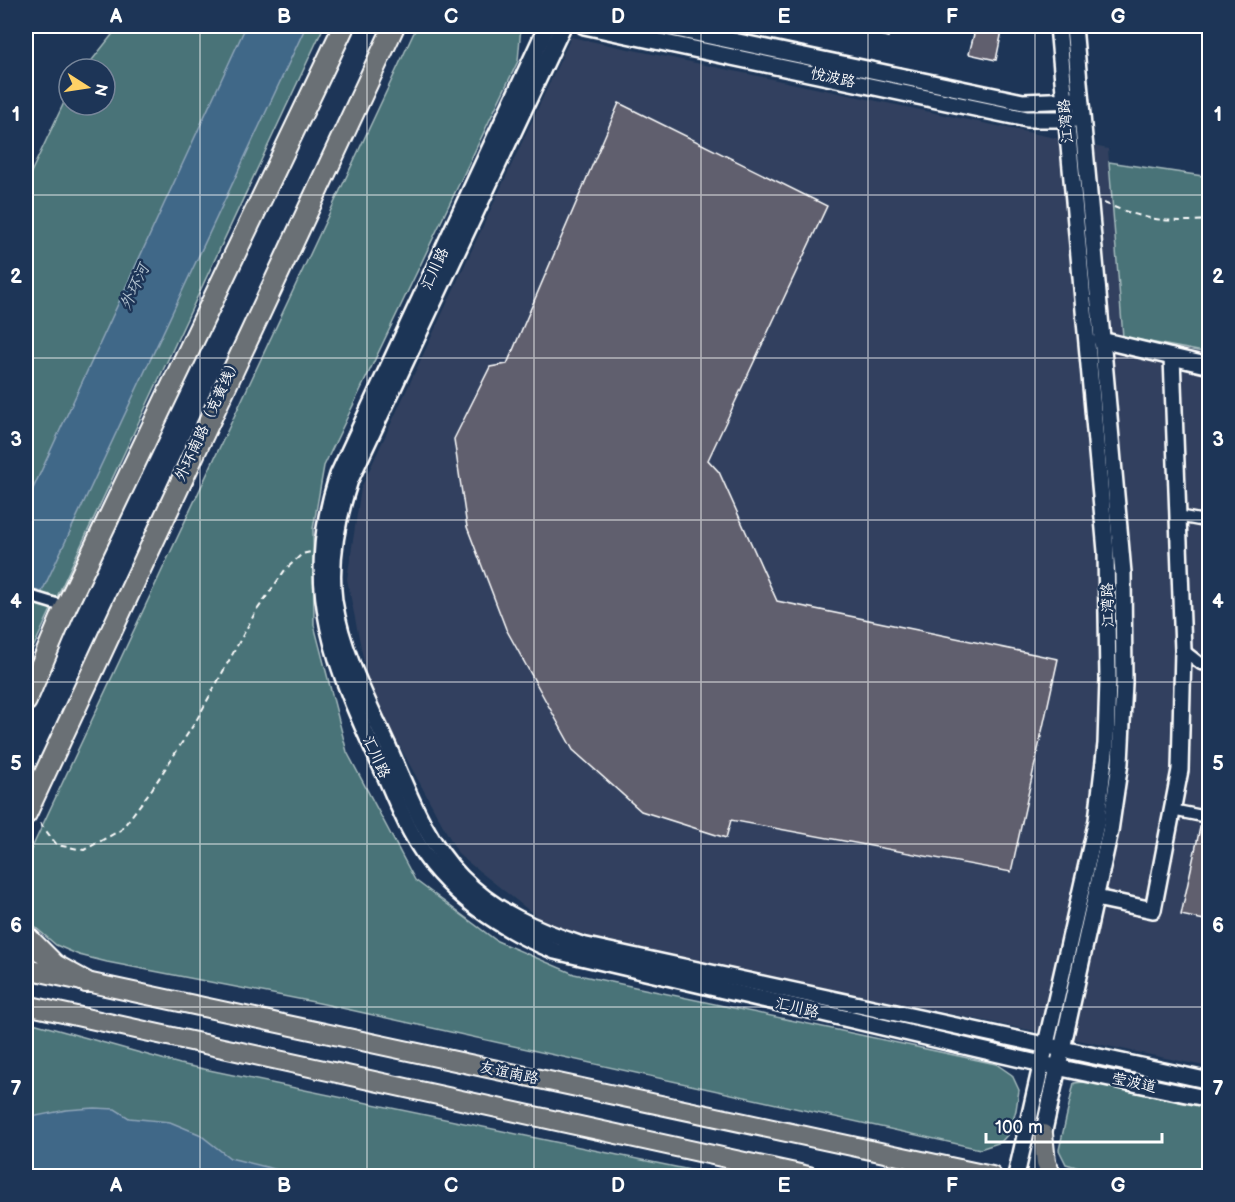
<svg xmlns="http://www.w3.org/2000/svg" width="1235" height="1202" font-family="'Balsamiq Sans','LXGW WenKai TC',sans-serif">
<rect width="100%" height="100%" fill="#1d3557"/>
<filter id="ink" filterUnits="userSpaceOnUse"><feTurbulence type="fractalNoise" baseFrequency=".0167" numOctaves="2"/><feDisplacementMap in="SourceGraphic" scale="12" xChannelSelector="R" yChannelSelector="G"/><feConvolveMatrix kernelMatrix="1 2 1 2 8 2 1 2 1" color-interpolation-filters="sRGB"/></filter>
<g filter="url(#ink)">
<path fill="#31415e" d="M571,37L1108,149L1123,337L1209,353V1067L587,939L541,920L459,855L370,692L347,579L361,488Z"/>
<g fill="#497378" stroke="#a4b9bc" stroke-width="1.5">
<path d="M119,26H324L26,663V183L69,92V105H105V69H85Z"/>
<path d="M417,26H521L518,61L324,466L313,529L314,625L347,752L415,880L497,941L574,974L996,1064L1012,1075L1019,1090L1016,1110L1010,1132L1001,1142L980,1149L319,1003L107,962L79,955L56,945L35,927L26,905V865L30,852Z"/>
<path d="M1109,162L1209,177V233L1205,247L1210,262L1209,353L1123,337Z"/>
<path d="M26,1021L180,1064L719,1176H26Z"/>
<path d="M1094,1081L1209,1106V1176H1107L1066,1164L1059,1150L1074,1083Z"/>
</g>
<g fill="#416888" stroke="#8da4b8" stroke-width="1.5">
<path d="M246,26H306L26,626V504Z"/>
<path d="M94,1108L115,1109L129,1118L170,1122L199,1134L230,1158L278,1170L280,1176H26V1118L66,1110Z"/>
</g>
<g fill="#615e6e" stroke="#fff" stroke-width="1.5">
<path d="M857,26H890L888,37L856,29Z"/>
<path d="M976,26H1003L996,60L969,54Z"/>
<path d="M619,103L827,206L708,460L719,472L777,601L1058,659L1011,872L731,820L726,838L641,811L573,750L506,629L467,527L454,439L490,367L507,364Z"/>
<path d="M1205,801H1209V921L1181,915L1201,823L1209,818V813L1204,809Z"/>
</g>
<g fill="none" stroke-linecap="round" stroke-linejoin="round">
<g stroke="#fff" stroke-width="15">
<g id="street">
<path d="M1178,516L1210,522"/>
<path d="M26,595L66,607"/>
<path d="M1183,650L1201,664L1210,665"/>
<path d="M1172,810L1202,816"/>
</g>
</g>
<g stroke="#fff" stroke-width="20">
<g id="secondary">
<path d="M547,26L338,475C300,589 336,670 384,773C399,807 413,845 439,873C471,909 510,933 555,951L1042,1064L1210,1099"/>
<path d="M563,26L350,480C337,519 329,561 334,601C342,652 367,700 388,746C408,792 425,840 461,877C495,912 537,930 582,945L1210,1081"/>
<path d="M584,26L1027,119H1075"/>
<path d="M662,26L1023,102L1075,100"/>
<path d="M1101,340L1210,366"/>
<path d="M1096,898L1153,910L1180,770L1183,650L1172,357"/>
<path d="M1016,1176L1097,820L1106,744L1108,679L1106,551L1058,26"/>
<path d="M1034,1176L1110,831L1120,763L1124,683L1123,573L1074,26"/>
</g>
</g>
<g stroke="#fff" stroke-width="22">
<g id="primary">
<path d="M26,969L992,1176"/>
<path d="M26,1005L809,1176"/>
<path d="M1043,1134L1046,1162L1052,1176"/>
</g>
</g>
<g stroke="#fff" stroke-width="24">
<g id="highway">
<path d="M26,701L66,607L344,26"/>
<path d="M26,814L394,26"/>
<path d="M26,936L55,965L86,982"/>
</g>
</g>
<g stroke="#fff" stroke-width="2" stroke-dasharray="6 4.5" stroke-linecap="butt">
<path d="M1104,203C1145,220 1165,223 1210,220"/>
<path d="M40,823L57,845L84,850L121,830L152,789L196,721L255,613L285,570L302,554L311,552"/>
</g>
<use href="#street" stroke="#1d3557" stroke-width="10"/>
<use href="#secondary" stroke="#1d3557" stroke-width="15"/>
<use href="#primary" stroke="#6b7074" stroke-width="18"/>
<use href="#highway" stroke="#6b7074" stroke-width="20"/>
</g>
</g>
<path fill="none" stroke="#fff" stroke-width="1.5" stroke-opacity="0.55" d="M200,26V1176M367,26V1176M534,26V1176M701,26V1176M868,26V1176M1035,26V1176M26,195H1210M26,358H1210M26,520H1210M26,682H1210M26,844H1210M26,1007H1210"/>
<g text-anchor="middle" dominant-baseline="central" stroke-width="5" stroke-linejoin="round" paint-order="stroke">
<g font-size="15" fill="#fff" stroke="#1d3557">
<text transform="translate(833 78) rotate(12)">悦波路</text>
<text transform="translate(1066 121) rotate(-95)">江湾路</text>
<text transform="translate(435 269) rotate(-65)">汇川路</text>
<text transform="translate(208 419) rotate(-65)">外环南路（克黄线）</text>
<text transform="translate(1108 605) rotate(-91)">江湾路</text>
<text transform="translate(376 757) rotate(65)">汇川路</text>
<text transform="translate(797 1008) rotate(13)">汇川路</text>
<text transform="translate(509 1073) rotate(12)">友谊南路</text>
<text transform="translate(1134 1083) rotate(12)">莹波道</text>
</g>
<g font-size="16" font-style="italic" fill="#b3c3cf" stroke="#1d3557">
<text transform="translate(135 287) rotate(-65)">外环河</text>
</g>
</g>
<rect width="1235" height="1202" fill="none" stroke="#1d3557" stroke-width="66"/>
<g transform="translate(87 87) rotate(102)"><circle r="28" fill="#1d3557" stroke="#77869a" stroke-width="1.5"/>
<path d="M0-4.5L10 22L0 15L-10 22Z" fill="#ffd166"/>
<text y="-9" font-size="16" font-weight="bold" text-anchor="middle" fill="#ffffff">N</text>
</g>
<path d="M986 1133v9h176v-9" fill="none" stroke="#ffffff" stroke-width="3"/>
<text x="995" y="1133" font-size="18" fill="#ffffff" stroke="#1d3557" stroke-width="4.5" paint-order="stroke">100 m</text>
<rect x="33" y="33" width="1169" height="1136" fill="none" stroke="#fff" stroke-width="2"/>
<g font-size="20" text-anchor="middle" font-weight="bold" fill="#fff">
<text x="116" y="23">A</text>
<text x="284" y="23">B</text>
<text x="451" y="23">C</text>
<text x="618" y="23">D</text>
<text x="784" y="23">E</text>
<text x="952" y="23">F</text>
<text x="1118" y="23">G</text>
<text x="16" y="121">1</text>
<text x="1218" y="121">1</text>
<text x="16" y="283">2</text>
<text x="1218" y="283">2</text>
<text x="16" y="446">3</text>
<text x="1218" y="446">3</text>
<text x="16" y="608">4</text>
<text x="1218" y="608">4</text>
<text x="16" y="770">5</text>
<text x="1218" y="770">5</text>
<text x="16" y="932">6</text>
<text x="1218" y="932">6</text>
<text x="16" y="1095">7</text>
<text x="1218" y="1095">7</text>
<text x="116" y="1192">A</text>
<text x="284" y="1192">B</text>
<text x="451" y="1192">C</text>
<text x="618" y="1192">D</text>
<text x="784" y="1192">E</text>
<text x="952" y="1192">F</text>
<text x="1118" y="1192">G</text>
</g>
</svg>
